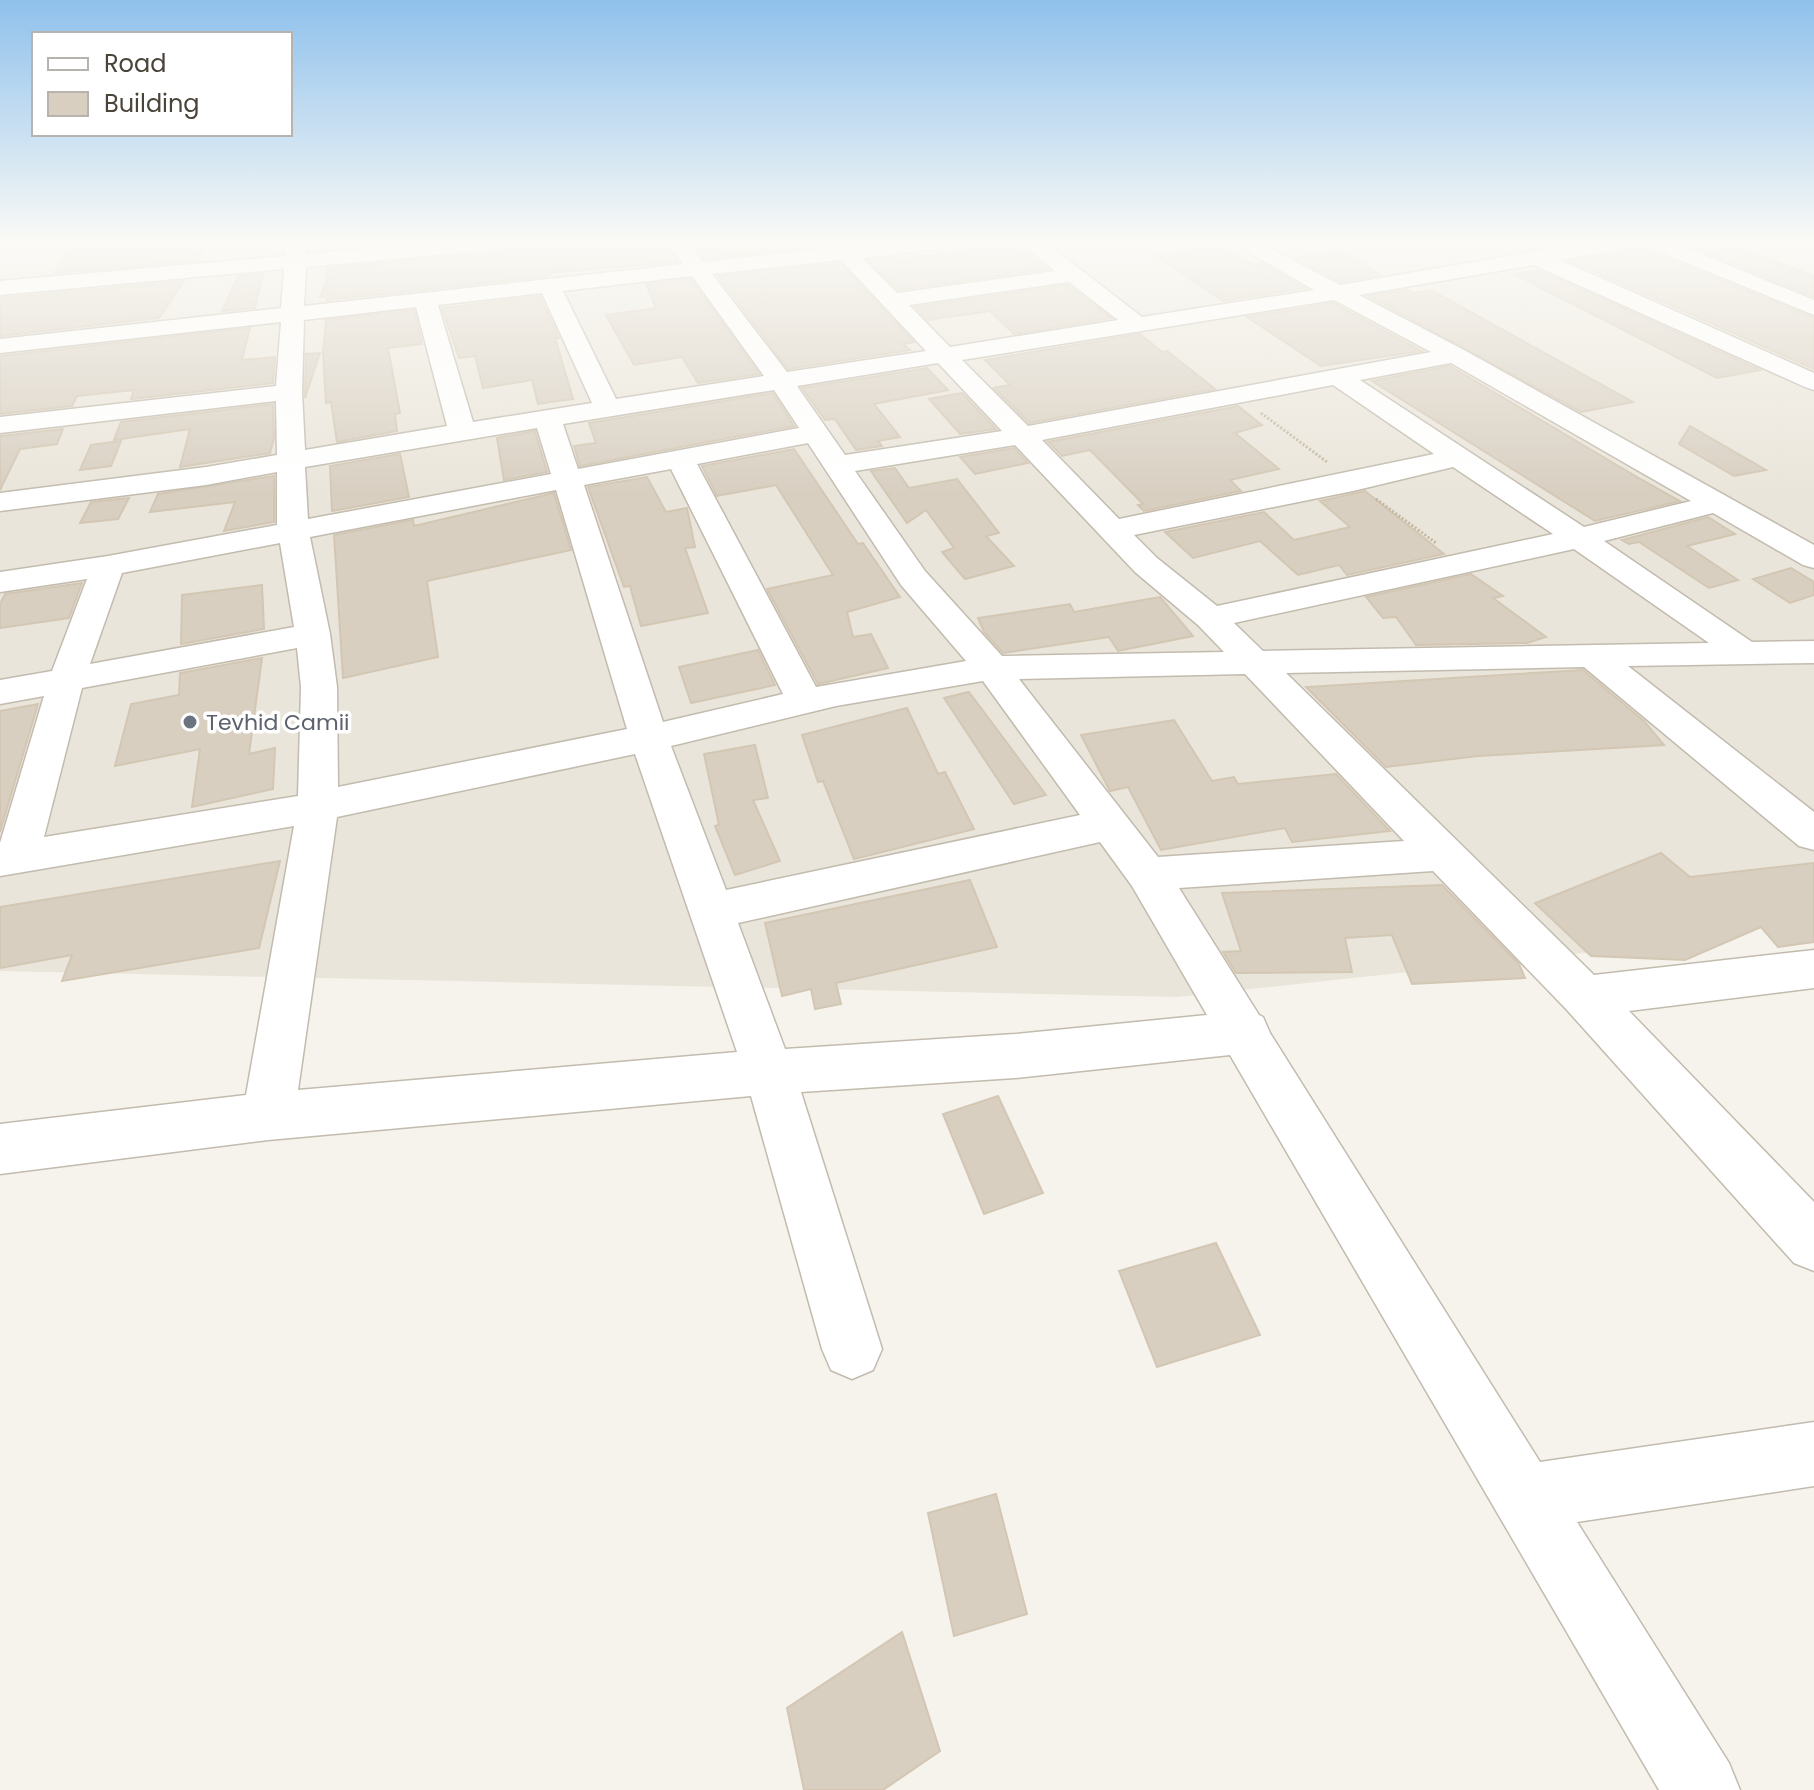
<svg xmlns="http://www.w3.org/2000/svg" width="1814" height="1790" font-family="Poppins,sans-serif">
<rect width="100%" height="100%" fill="#f6f3ec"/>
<path fill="#eae5da" d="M0,243H1814V884L1639,947L1177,997L0,971Z"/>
<g fill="#d8cfc1" stroke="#d3c7b4" stroke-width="2">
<path d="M70,243H208L197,261L55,273Z"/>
<path d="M530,243H665L678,262L549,273V276L327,300L328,296L320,297L329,276H325L328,268L501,252L513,245Z"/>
<path d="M693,243H823L824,246L704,259Z"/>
<path d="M1014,243L1048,269L898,290L868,260L895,257V260Z"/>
<path d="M1635,243H1642L1647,250L1814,318V369L1570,261L1623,252Z"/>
<path d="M1683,243H1727L1814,276V297Z"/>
<path d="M1219,245L1255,265L1262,263L1305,288L1223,301L1155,255Z"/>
<path d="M1339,251L1381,275L1340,282L1295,258Z"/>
<path d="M840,263L914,342L903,344L910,350L788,369L718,276Z"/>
<path d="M1539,270L1760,370L1717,378L1514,274Z"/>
<path d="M263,274L255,308L222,311L238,276Z"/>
<path d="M691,279L759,374L698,383L682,357L634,365L606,315L656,308L646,284Z"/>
<path d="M184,281L159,318L0,336V298Z"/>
<path d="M1068,285L1111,318L1014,334L990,311L928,320L915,307Z"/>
<path d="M1408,290L1413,293L1431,290L1633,402L1581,412L1368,296Z"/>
<path d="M540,296L559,338H555L573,399L538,404L532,380L483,388L475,356L459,358L442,308Z"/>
<path d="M1333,303L1422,351L1321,366L1247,317Z"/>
<path d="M414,310L422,344L388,348L400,413L395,414L397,431L337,442L331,402L326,403L323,352L326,320Z"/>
<path d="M250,328L242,360L275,357L273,383L131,399L134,390L77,396L72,406L0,414V356Z"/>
<path d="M1140,334L1162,352L1167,351L1215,389L1029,423L994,388L1010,385L985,360Z"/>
<path d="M320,353L305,398L306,354Z"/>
<path d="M1450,366L1642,480L1680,501L1595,521L1372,381Z"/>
<path d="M927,368L948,390L874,404L900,437L878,441L882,446L856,450L835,419L825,420L802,388Z"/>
<path d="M773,393L794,426L580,466L574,446L596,443L589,423Z"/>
<path d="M962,393L996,429L960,434L929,399Z"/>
<path d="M273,404L274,438L270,453L180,467L190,429L114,440L121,422Z"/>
<path d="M1238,406L1262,425L1235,433L1279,469L1230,480L1241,491L1144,511L1138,505L1143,504L1090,450L1062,456L1048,442Z"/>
<path d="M1690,426L1766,470L1734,476L1679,444Z"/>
<path d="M63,429L57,444L20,449L0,490V436Z"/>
<path d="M535,431L547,472L504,480L497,438Z"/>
<path d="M121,441L111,466L80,470L91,445Z"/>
<path d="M1014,448L1028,463L975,474L960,457Z"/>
<path d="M794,449L858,544L863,543L900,597L847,612L853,637L871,634L888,668L818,684L767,589L833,575L776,485L717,496L702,466Z"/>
<path d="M400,454L409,497L332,511L330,466Z"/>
<path d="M895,468L909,488L957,479L999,533L986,536L1014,566L965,579L942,552L954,548L926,510L907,523L871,471Z"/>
<path d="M274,476V522L224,531L235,502L150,512L158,494Z"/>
<path d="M647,477L666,512L687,508L695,547L685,548L708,613L641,626L630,586L624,587L588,487Z"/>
<path d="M1365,491L1444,554L1347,575L1339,565L1298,575L1260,541L1193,558L1165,532L1264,512L1294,540L1350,527L1320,501Z"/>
<path d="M554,493L571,550L427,581L438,657L343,678L334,535L413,520L414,526Z"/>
<path d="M129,498L118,519L80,523L91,502Z"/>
<path d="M1708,517L1735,534L1687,546L1738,580L1709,588L1639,542L1629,544L1622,540Z"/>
<path d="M1791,568L1814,582V595L1790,603L1753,579Z"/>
<path d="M1471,574L1503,596L1493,598L1546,637L1527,643L1416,645L1396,617L1383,618L1366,597Z"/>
<path d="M82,583L69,618L0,628V604L5,594Z"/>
<path d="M262,585L264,629L181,644L182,595Z"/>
<path d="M1160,597L1193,636L1118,651L1109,637L1003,653L984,632L978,618L1070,604L1074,612Z"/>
<path d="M758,650L775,685L691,703L679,667Z"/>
<path d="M262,658L249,754L275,748L273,789L192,807L200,749L115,766L131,704L179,695L180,673Z"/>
<path d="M1583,670L1644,721L1664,745L1478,756L1386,767L1306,687Z"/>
<path d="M969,692L1046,795L1014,804L944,698Z"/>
<path d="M38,704L0,832V711Z"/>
<path d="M907,708L938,774L945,772L974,829L854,859L823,781L818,782L802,735Z"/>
<path d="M1174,720L1212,781L1234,777L1238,784L1336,774L1390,831L1292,842L1285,828L1161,850L1128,787L1110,791L1081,735Z"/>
<path d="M755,745L768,798L753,800L780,861L735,875L715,826L719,825L704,754Z"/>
<path d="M1661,853L1690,877L1814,863V942L1778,947L1761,927L1685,960L1591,956L1535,903Z"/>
<path d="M280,861L259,948L62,981L72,955L0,968V907Z"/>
<path d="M970,880L997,947L836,983L841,1004L815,1009L811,989L782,996L765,923Z"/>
<path d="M1442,885L1519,964L1525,978L1412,984L1392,935L1345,938L1352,972L1236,973L1223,952L1241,951L1222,893Z"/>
<path d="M998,1096L1043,1193L984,1214L943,1114Z"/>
<path d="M1216,1243L1260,1335L1157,1367L1119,1271Z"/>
<path d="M996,1494L1027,1614L954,1636L928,1513Z"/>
<path d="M902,1632L940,1751L883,1790H804L787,1708Z"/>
</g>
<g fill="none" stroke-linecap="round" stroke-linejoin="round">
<g stroke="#c2bbae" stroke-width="3">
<g id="minor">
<path d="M286,243H306V254L426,243H511L501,249L306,267L304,306L683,264L668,243H689L703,262L830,248L826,243H848L851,246L947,243L937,249L862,258L897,293L1055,271L1022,243H1046L1142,317L1314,290L1233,243H1260L1340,285L1584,243H1632L1622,249L1560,260L1814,373V390L1805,387L1534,265L1359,295L1464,350L1814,545V568L1803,565L1713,513L1604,541L1752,642L1814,641V663L1628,666L1814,812V850L1799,846L1584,667L1286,673L1594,975L1814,950V988L1629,1011L1814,1202V1271L1794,1263L1567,1010L1433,871L1179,888L1259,1015L1263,1017L1270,1033L1540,1462L1814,1422V1486L1577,1522L1729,1763L1740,1790H1659L1230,1055L1015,1078L801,1092L882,1349L873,1370L852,1379L831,1370L822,1349L751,1096L268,1140L0,1174V1124L246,1095L294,826L0,876V843L44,696L0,704V680L52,671L87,579L0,592V572L108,556L277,525V472L206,485L0,511V493L206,467L277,455L276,401L0,433V417L276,386L281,322L0,353V339L281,308L284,269L0,295V281L285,256ZM841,260L926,351L787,372L712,274ZM692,276L764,376L616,399L563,291ZM1069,282L1118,320L950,347L909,305ZM542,293L592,403L473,422L438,305ZM1334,300L1431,352L1028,426L962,360ZM416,307L447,426L305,450L302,392L304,320ZM938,363L1002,431L845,455L797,386ZM1451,363L1691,501L1584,527L1360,380ZM1333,385L1434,454L1119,519L1042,440ZM774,390L799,428L578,469L563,424ZM537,428L551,474L308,519L305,467ZM808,443L901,585L966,661L816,687L697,464ZM1015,445L1135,572L1198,625L1224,652L1002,656L925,571L855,471ZM1453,467L1553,534L1217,606L1157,558L1134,535L1353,491ZM671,469L783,694L663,722L584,485ZM556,490L627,729L338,787L337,687L330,634L310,537ZM280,543L294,627L90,664L122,573ZM1574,549L1709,643L1263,651L1234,623ZM297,648L301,687L298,796L44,837L82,688ZM1245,674L1404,841L1158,857L1019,679ZM983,681L1080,815L726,890L671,746L836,706ZM635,754L737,1052L298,1090L337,817ZM1100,842L1132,886L1207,1015L1015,1034L785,1049L738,923Z"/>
<path d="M1645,243H1674L1814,300V315L1648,247Z"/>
<path d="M1802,243H1814V250Z"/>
</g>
</g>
<g stroke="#c4b79f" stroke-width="3" stroke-dasharray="2 2" stroke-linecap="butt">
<path d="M1261,413L1327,462"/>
<path d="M1376,499L1436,543"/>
</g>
<use href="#minor" fill="#fff" fill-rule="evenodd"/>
</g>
<linearGradient id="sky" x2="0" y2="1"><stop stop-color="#8fc1ec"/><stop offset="0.49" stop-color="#fbfaf6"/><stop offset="1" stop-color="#fbfaf6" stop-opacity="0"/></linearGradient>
<rect width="1814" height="494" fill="url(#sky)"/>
<circle fill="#6b7280" stroke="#fff" stroke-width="3" cx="190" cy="722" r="8"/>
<g text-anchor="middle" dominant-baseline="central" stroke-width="7" stroke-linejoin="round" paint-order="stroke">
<g font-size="22" fill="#5b616d" stroke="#fff" text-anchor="start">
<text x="206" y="722">Tevhid Camii</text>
</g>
</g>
<rect x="32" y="32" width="260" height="104" fill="#ffffff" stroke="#b7b4b0" stroke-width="2"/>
<rect x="48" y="58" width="40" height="12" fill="#ffffff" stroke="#b7b4b0" stroke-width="2"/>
<text x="104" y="72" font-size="24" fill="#4b4439">Road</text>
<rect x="48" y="92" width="40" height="24" fill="#d8cfc1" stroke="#b7b4b0" stroke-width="2"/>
<text x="104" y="112" font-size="24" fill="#4b4439">Building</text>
</svg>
